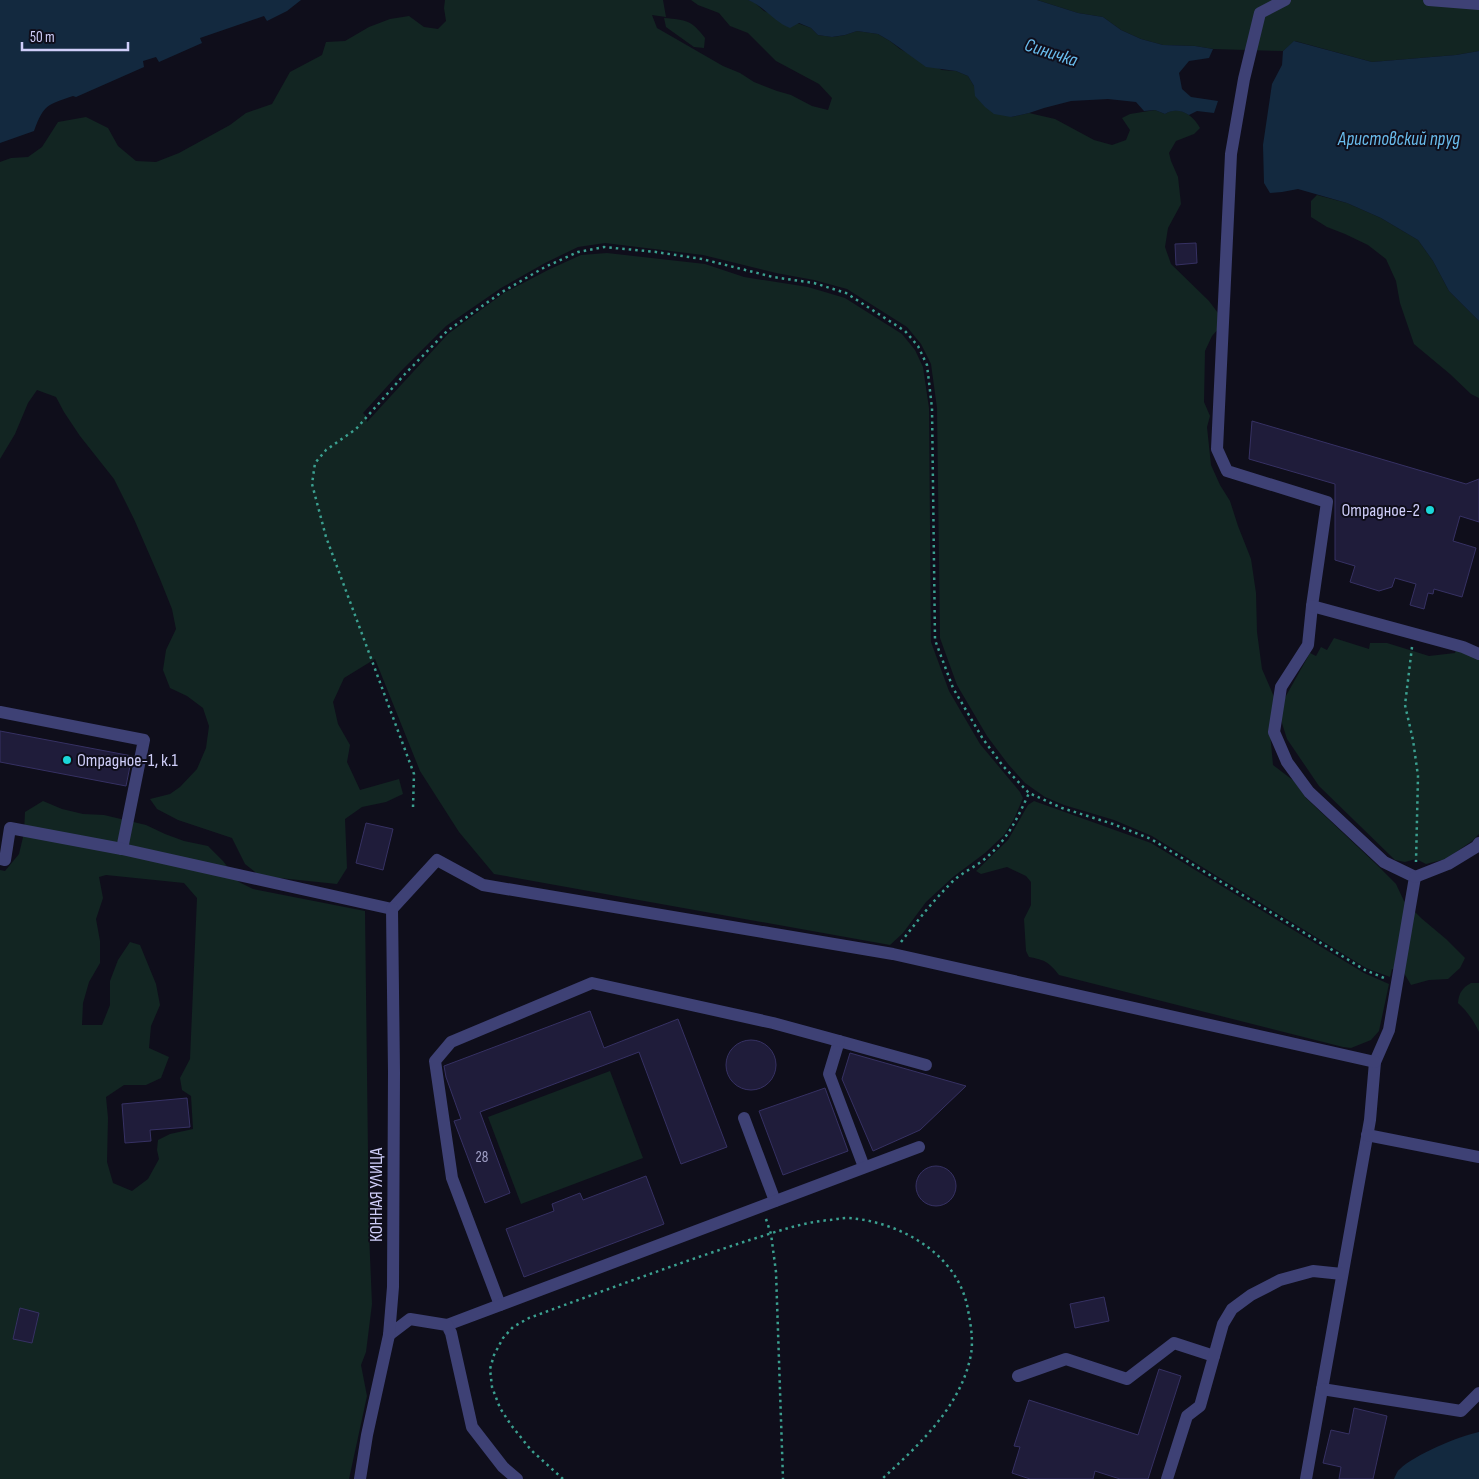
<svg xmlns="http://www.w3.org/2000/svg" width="1479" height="1479" font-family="'Sofia Sans Condensed',sans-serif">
<rect width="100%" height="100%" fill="#0f0e1b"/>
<g fill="#122522" fill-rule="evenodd">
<path d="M445,0H663L666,17L652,15L657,28L723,66L740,73L754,82L777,91L791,95L812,106L828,110L832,98L819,84L776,61L748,33L730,26L719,13L698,5L691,0H748L754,2L764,11L811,28L818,35L833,37L845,35L857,31L878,34L890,41L900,49L942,70L956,71L968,76L974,86L1011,117L1029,113L1055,119L1094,140L1112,145L1126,140L1130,130L1122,118L1130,114L1155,110L1165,114C1179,105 1193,115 1200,128L1194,134L1176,141L1169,153L1171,161L1178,177L1181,204L1168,228L1165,247L1171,264L1209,301L1218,313L1220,327L1212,336L1205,351L1204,402L1210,416L1207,427L1211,465L1220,485L1230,501L1238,526L1251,559L1256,593L1257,632L1262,669L1275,699L1270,732L1273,765L1294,781L1306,798L1376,864L1396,884L1404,901L1421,918L1446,939L1465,958L1460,968L1448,979L1429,980L1411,985L1404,973L1392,969L1390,977L1366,968L1152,836L1114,820L1064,805L1045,797L1025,783L1008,764L987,736L957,685L940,638L937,408L931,364L921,344L907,327L847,289L814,280L776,273L703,255L605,243L578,247L545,263L501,288L446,326L402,370L363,413L366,416L367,422L448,334L504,293L548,270L581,255L607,253L705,264L744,277L808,287L845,298L902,334L915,350L923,367L929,408L931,642L949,691L980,744L1020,792L1023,798L1014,819L1004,835L985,853L953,877L926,902L903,933L890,945L494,874L459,832L420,771L375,659L344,678L333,702L338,724L350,745L347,762L360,790L399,779L403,794L386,802L362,807L345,819L347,868L337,884L260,876L245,864L232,838L178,820L157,809L150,799L170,794L180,787L197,769L206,748L209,726L203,708L187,696L170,688L163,670L166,650L176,629L172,609L160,579L134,519L114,479L80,436L64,412L56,397L37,390L28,403L15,434L0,459V162L11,158L28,157L42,147L58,122L86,117L108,128L118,146L136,161L156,162L179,153L230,125L246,113L272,104L290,72L322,55L326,42L345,41L369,27L390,19L409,16L424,27L438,29L446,21L444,8Z"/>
<path d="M1037,0H1479V51L1456,55L1372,62L1295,41L1283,51L1213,49L1195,46L1163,45L1141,39L1121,30L1103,17L1078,13Z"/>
<path d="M664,18C687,20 691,20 705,38L704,48L694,47L666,27Z"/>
<path d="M1317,195L1347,203L1381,218L1418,240L1433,261L1449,291L1479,321V398L1471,394L1450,374L1414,344L1400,303L1396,281L1386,259L1368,245L1345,234L1327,227L1311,217V201Z"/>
<path d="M1334,638L1369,649L1370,643H1387L1429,656L1455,653L1456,649L1479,659V834L1472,841L1446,859L1426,864L1416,859L1405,862L1395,860L1319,786L1287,739L1281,720L1282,703L1310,653L1316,656L1321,647L1327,650Z"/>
<path d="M43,801L62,809L83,814L104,815L146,825L165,834L184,841L208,846L223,861L239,882L253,889L365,911L369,1233L372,1304L366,1352L361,1365L367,1396L349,1479H0V870L5,871L19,854L24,833L25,812ZM106,875L184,883L197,898L190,1059L180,1078L182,1090L191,1096L193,1129L170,1134L158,1140L157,1150L159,1159L148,1179L132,1191L113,1183L107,1162L108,1118L106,1097L124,1085H146L161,1078L169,1057L149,1048L151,1026L160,1005L156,984L140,945L130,942L118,960L110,981V1005L102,1025H82L83,1003L89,982L100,963V941L96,919L103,898L99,877Z"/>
<path d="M1034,801L1151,843L1364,973L1389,984L1379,1031L1371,1040L1351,1048L1343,1047L1059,975C1049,962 1045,960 1029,957L1026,951L1024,919L1031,905V882L1026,876L1007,867L981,874L976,871L1008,840L1028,805Z"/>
<path d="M1471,983H1479V1032C1474,1021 1467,1011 1458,1003C1459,993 1462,988 1471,983Z"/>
<path d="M610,1071L643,1158L521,1204L488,1117Z"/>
</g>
<g fill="#13293f">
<path d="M0,0H301L287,11L267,21L264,16L200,38L202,43L159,62L156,57L143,61L144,67L76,97L73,96C47,105 44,104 34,131L0,143Z"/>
<path d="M748,0H1037L1078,13L1103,17L1121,30L1141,39L1163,45L1195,46L1213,49L1209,58L1189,61L1179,73L1182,89L1191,97L1218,101L1214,113L1197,111L1189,115C1181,110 1173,109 1165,114L1155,110L1144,111L1136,102L1108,99L1071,101L1044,108L1029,113L1011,117L994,114L985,107L975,96L974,86L968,76L956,71L926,67L890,41L878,34L857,31L845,35L832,37L818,35L811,28L799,23L790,28C774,22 764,6 748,0Z"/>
<path d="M1294,41L1372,62L1456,55L1479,51V321L1449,291L1433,261L1418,240L1381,218L1347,203L1298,189L1282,192L1270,193L1264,183L1263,145L1272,84L1282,65L1283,51Z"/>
<path d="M1479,1432V1479H1394C1396,1475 1397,1471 1400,1469C1414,1455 1459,1436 1479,1432Z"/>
</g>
<g fill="#1f1c3a" stroke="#363163">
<path d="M1196,243L1197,263L1176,265L1175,244Z"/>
<path d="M1252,421L1466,484L1479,479V522L1460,516L1453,541L1476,548L1462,597L1434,589L1433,594L1428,593L1424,609L1410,605L1416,584L1395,578L1392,587L1379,591L1350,582L1355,566L1335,560V484L1249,459Z"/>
<path d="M0,731L132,756L126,786L0,762Z"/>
<path d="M366,823L393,829L383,870L356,863Z"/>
<path d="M590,1011L604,1048L678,1019L727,1147L681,1164L639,1052L480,1112L510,1193L485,1203L454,1121L461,1119L446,1077L444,1066Z"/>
<circle cx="751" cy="1065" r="25"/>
<path d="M850,1053L966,1086L920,1130L873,1151L842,1079Z"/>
<path d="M825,1088L848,1151L783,1175L759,1111Z"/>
<path d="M187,1098L190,1127L150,1130L151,1141L125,1143L122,1104Z"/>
<circle cx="936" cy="1186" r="20"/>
<path d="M646,1176L664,1224L524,1277L506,1229L554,1211L552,1204L580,1193L583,1200Z"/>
<path d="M1104,1297L1109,1321L1075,1328L1070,1304Z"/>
<path d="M20,1308L39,1313L32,1343L13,1339Z"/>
<path d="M1159,1369L1181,1376L1148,1479H1120L1095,1471L1093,1479H1030L1012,1473L1020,1447L1014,1446L1029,1400L1138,1435Z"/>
<path d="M1354,1408L1387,1416L1373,1479H1339L1341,1467L1323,1463L1331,1430L1349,1434Z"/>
</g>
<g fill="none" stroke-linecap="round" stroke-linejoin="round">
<g stroke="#3ba090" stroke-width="2.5" stroke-dasharray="2.5 4" stroke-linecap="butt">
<path d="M1412,647L1405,705L1413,740L1418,776L1416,862"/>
<path d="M413,807L414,774L326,537L312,484L315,463L326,450L356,429L404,375L447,331L502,292L545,267L578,252L604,247L656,252L702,259L773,277L814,283L846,293L905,331L918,346L927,365L932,408L935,640L953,688L983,739L1003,766L1029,793L1062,808L1113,824L1151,839L1365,970L1384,978"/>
<path d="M901,942C918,920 933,901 953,881C963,872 977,866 987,857C1008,839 1018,817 1029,793"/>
<path d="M766,1219L771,1234L776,1272L783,1479"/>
<path d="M563,1479L531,1450L511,1425L500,1408L492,1387L490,1369L494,1355L503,1338L513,1327L529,1318C603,1291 678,1263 753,1239C779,1231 803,1222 830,1220C836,1219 842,1218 849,1218C901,1222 959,1255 968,1310C971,1326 974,1343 970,1359C959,1408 918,1446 882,1479"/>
</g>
<g stroke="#3e4175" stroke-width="12">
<path d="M1285,0L1260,13L1244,79L1231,154L1217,449L1227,471L1327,502L1312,606L1308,645L1281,687L1274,732L1287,762L1309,792L1384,862L1415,877L1389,1030L1375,1062L1370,1120L1306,1479"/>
<path d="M1429,0L1479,4"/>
<path d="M1312,606L1463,647L1479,654"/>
<path d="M0,712L144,740L122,849"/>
<path d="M0,859L5,860L10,828L122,849L392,909"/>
<path d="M1415,877L1448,864L1476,847L1479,843"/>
<path d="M392,909L437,860L483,885L893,954L1375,1062"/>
<path d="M744,1118L775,1201"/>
<path d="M1367,1135L1479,1157"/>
<path d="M864,1167L829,1074L839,1041L926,1065"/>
<path d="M500,1305L452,1178L435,1061L451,1042L592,983L773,1023L839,1041"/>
<path d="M447,1325L919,1147"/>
<path d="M389,1335L410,1319L447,1325L451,1333L472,1427L503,1467L517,1479"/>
<path d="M1018,1376L1066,1359L1127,1379L1174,1343L1214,1356"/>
<path d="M1322,1389L1461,1411L1479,1393"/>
<path d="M360,1479L367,1435L389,1335L393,1287L394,1072L392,909"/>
<path d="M1167,1479L1187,1416L1200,1406L1223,1324L1232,1309L1251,1295L1280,1280L1313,1271L1342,1274"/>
</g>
</g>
<g fill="#1bd7d8" stroke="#0f0e1b" stroke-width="2">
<circle cx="1430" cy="510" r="5"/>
<circle cx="67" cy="760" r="5"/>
</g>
<g text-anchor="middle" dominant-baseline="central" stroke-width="4" stroke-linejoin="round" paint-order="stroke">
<g font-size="15" fill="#a3a2c9">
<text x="482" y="1157">28</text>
</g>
<g font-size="18" fill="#cfcef9" stroke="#0f0e1b" text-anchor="end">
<text x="1420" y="510">Отрадное-2</text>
<text x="77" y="760" text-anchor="start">Отрадное-1, к.1</text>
</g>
<g font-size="18" fill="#cfcef9" stroke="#0f0e1b">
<text transform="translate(376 1195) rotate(-90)">КОННАЯ УЛИЦА</text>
</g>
<g font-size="19" font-style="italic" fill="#69bcec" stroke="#0f0e1b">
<text transform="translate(1051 53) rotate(18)">Синичка</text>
<text x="1399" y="139">Аристовский пруд</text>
</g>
</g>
<path d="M22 42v8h106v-8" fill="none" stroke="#cfcef9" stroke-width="2.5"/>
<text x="30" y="42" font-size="15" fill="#cfcef9" stroke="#0f0e1b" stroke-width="4" paint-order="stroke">50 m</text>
</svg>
